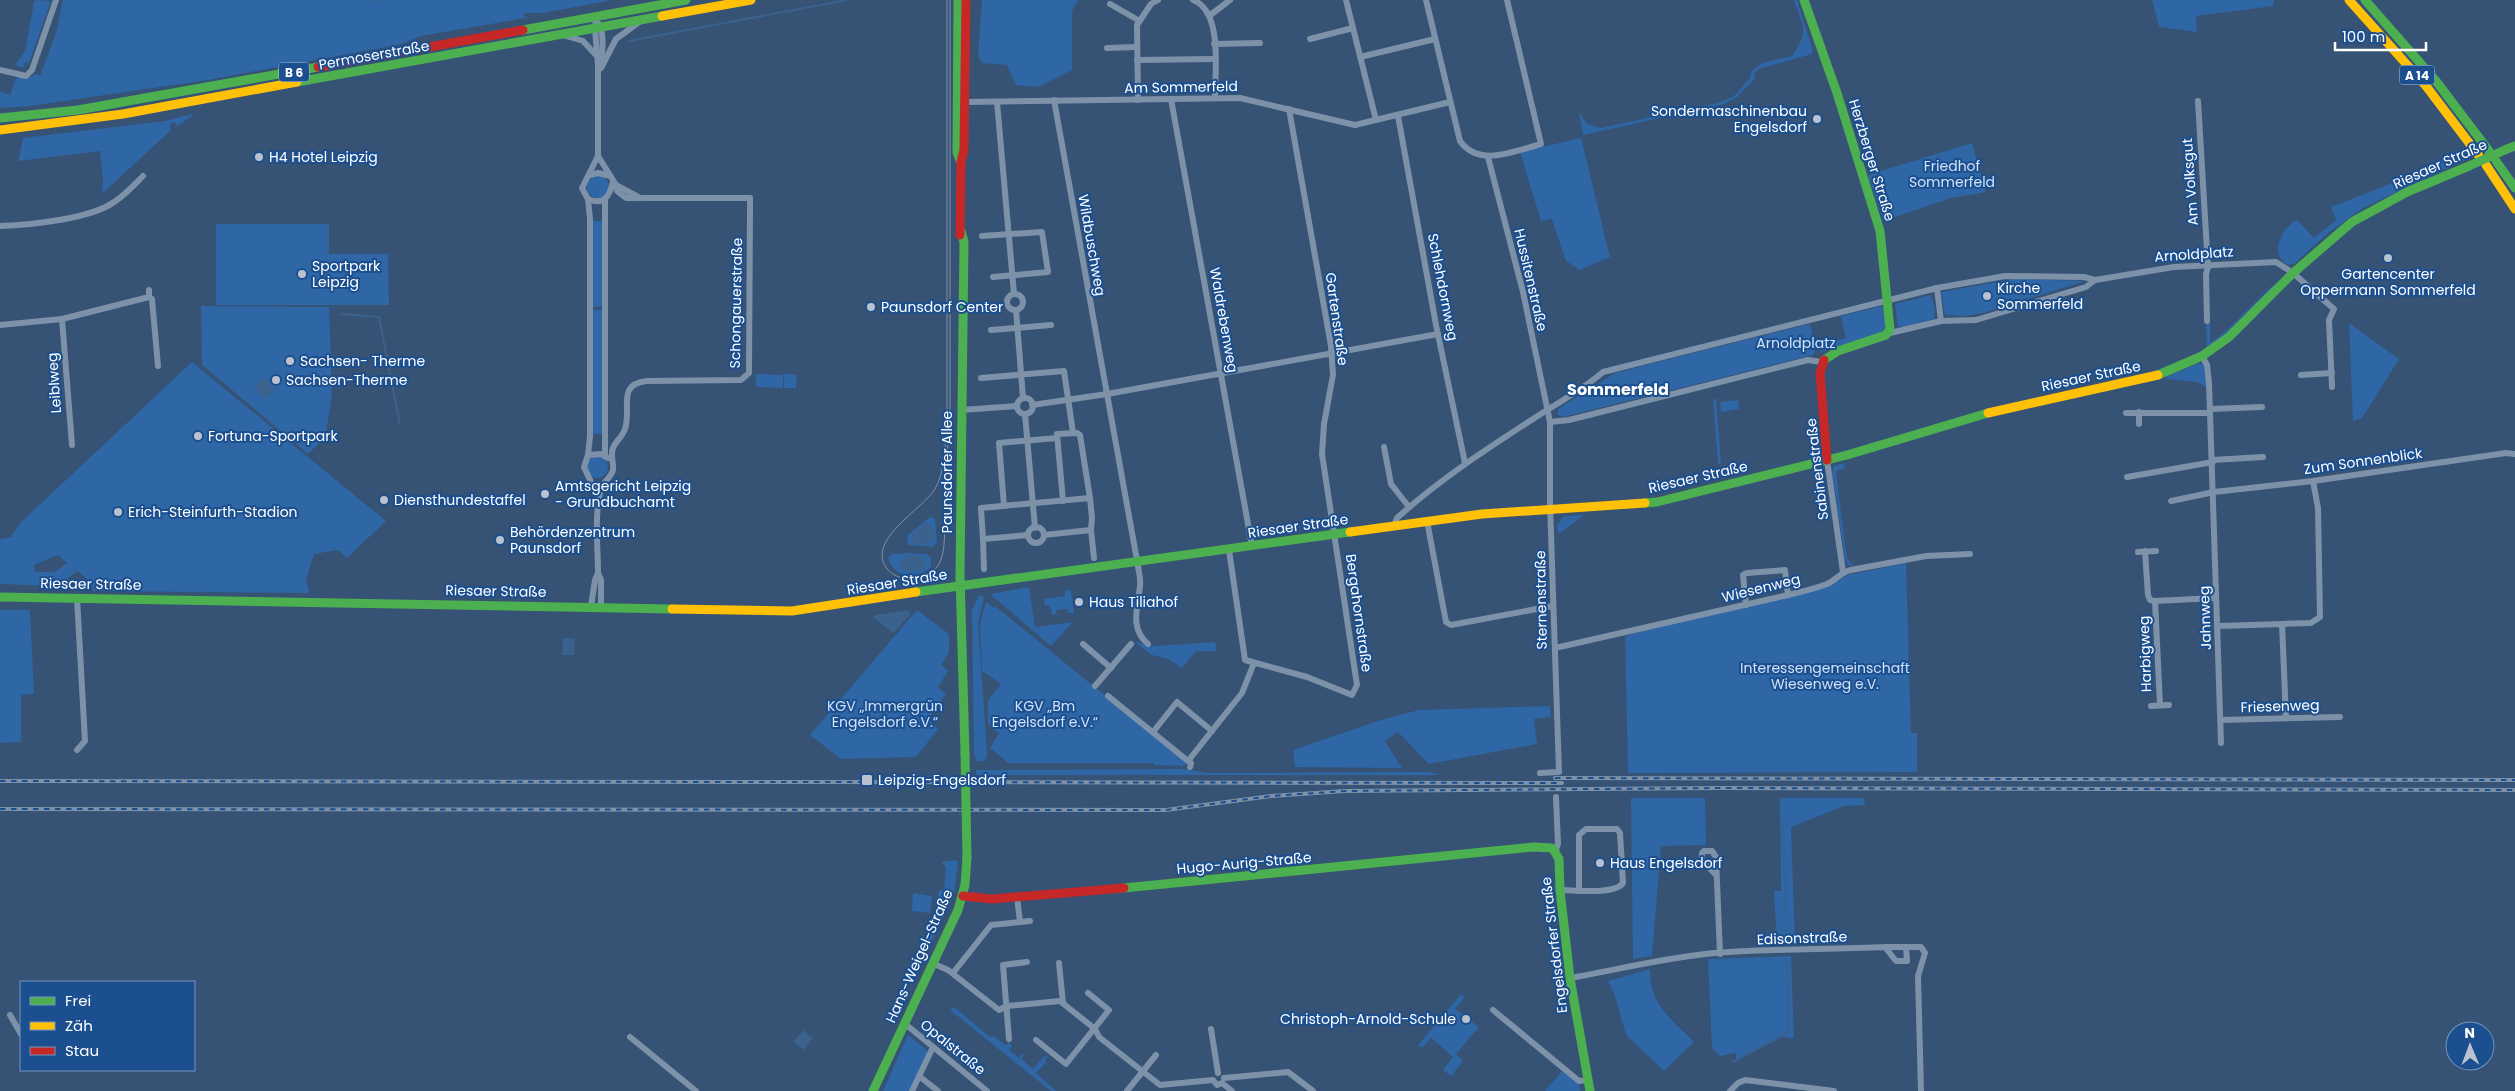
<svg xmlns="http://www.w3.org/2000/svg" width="2515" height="1091" font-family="Poppins,sans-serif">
<rect width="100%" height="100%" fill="#365274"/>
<g fill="#2f66a5" fill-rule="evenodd">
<path d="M37,0L51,1L29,63L25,62L23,68L15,65L25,51L34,2Z"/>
<path d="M63,0H613L542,13H524L526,18L421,36L402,44L208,80L30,106L0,108V91L10,95L16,78L30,77L35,74L40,76L56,33Z"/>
<path d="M982,0H1078L1072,11V70L1038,87L1016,85L1007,65L982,63L978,55Z"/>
<path d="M1794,0H1797L1813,51L1812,54L1759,69L1754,73L1755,78L1737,97L1724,104L1583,135L1579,112L1587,124L1601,128L1718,103L1734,96L1750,78L1752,71L1762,63L1792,56C1810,30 1803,27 1794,0Z"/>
<path d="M2152,0H2274L2273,6L2196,16L2197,32L2159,27Z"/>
<path d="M192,114L194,115L177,126L174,122L170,125L171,130L102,194L103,180L100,151L18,161L23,138L165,121Z"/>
<path d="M1581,138L1610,257L1580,270L1566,261L1552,219L1541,221L1520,152Z"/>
<path d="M1972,143L1986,192L1951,198L1883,221L1868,175Z"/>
<path d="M2454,153H2461L2469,158L2363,208L2328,233L2294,264L2288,265C2268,254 2282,227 2297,220L2314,238L2336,220L2331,207L2400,180Z"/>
<circle cx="598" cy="187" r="11"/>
<path d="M593,221H603L602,307H593Z"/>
<path d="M216,224H329V254H388L389,305H216Z"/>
<path d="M2014,279L2085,281L1983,313L1966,316L1945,315L1941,292Z"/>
<path d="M2273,285L2275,286L2224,336L2207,348L2206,322H2210V343L2226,331Z"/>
<path d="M1931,295L1935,309L1934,319L1904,327L1898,326L1895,304Z"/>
<path d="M201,306L329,307L332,395L326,432L329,434L308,454L202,365Z"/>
<path d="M1882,306L1886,325L1882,332L1821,352L1820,345L1846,338L1841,316Z"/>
<rect x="593" y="310" width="9" height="124"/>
<path d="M2349,323L2399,359L2362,418L2353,421Z"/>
<path d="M1809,324L1811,326L1815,352L1813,355L1563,417L1558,415V409L1615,373Z"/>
<path d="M192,362L386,521L347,558L338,550L314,554L306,580L309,593L93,591L92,583L78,571L57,586L0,584V539L11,537L20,523ZM58,555L67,563L55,572H35L34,565Z"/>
<path d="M2199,363L2204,365L2207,388L2197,382L2167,379L2166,377Z"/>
<path d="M756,374L783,375V388L756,387Z"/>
<path d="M784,374L797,375L796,388H784Z"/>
<path d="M1713,399H1716L1721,464H1718Z"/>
<path d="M1738,400L1739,409L1721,412L1720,402Z"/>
<circle cx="597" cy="467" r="11"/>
<path d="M1844,463L1845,468L1836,471L1839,497H1836L1832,473L1834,466Z"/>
<path d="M1836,498H1839L1847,559L1854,566L1848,565L1845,559Z"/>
<path d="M1584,515L1560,533L1558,532L1557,525L1564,516Z"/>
<path d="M930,517L935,519L937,542L933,547L908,545L907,536Z"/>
<path d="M907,553L927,554L931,558V567C917,580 892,578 888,557L893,554Z"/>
<path d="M1906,563L1911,733H1917V772L1628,773L1625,637L1635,633L1827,587L1848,575Z"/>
<path d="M1029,587L1035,627L1073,622L1051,646L990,594Z"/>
<path d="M1071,590L1074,613H1068L1067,609L1056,610L1057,614L1052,615L1050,605L1045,606L1044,599L1065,596V591Z"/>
<path d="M979,595L984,597L978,623L987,753L985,761H976L974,753L972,610Z"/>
<path d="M986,602L994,608L995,606L1188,763L1184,766L1154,765V763H1008L990,748L999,733L988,723V700L1001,684L982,671L980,623Z"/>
<path d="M0,610H30L34,694L21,695V742L0,743Z"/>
<path d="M917,610L949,634V652L941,665L948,671L938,687L946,694L928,719L938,729L916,757L841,759L810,735Z"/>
<path d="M1135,642L1154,646L1215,642L1217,651H1196L1182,668L1168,659L1152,655Z"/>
<path d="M1550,706L1551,717L1534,719L1537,744L1429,764L1398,732L1385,741L1402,768L1295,767L1293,750L1381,720L1419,710Z"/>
<path d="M1183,769L1207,773L1429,772L1440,775H976V770Z"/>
<path d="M1631,798H1705L1706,845L1661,846L1652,956L1633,959Z"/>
<path d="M1780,798H1864L1865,805L1844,806L1791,827L1795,943H1777L1774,891H1781Z"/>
<path d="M956,860L958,862L954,893L916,976L912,972V968L936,916L939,890H944L946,867L941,862Z"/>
<path d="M913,893L932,896L930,913L912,911Z"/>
<path d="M1791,956L1794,1038L1782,1037L1736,1061V1053L1720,1056L1712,1048L1708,959Z"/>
<path d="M1650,969C1649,1005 1671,1018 1694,1042L1664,1071L1626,1035L1615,996L1608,981Z"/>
<path d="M1461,994L1465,997L1455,1009L1479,1027L1456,1054L1463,1061L1451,1076L1443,1070L1453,1057L1431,1038L1422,1048L1418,1045Z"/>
<path d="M954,1007L990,1037H995L1005,1045L1009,1042L1012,1046L1009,1050L1019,1058L1022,1054L1024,1055L1021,1059L1033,1069L1043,1057L1049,1055L1045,1060L1047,1061L1036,1073L1056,1091H1051L950,1010Z"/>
<path d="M908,1035L928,1051L909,1091H883Z"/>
<path d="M1562,1071L1579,1084L1580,1091H1545Z"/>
</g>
<g fill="#3b618d">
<path d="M263,378L269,380L271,387L277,388L266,398L260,396L259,390L255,388Z"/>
<path d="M926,522L934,528L933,540L925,544L917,545L911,540V536Z"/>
<path d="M907,555L919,556L925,559V569L911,572L900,569L899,564Z"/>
<path d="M908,610L911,614L893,633L873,617L876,615Z"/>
<path d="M563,638H575L574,655H562Z"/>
<path d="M803,1030L813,1038L804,1050L793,1042Z"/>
</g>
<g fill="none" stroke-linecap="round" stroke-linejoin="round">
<g stroke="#3b618d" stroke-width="2">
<path d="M376,0H384"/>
<path d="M629,41L847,0"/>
<path d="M342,314L379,317L400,425"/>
<path d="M1783,822L1787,941"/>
<path d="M1733,1062L1788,1032L1787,960"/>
</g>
<g stroke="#7d92a8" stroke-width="6">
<path d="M1193,0C1223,11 1215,72 1215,98"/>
<path d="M1346,0L1376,120"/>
<path d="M1426,0L1460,141C1479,168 1515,151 1541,144L1507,0"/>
<path d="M1110,4L1138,20"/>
<path d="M596,16L595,29L598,65"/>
<path d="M1209,16L1230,0"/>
<path d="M563,35L583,41L596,55"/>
<path d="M1310,39L1353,28"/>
<path d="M1214,44L1260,43"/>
<path d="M1107,48L1136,47"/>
<path d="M1360,57L1435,39"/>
<path d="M1137,60L1214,59"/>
<path d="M601,68L616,39L642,20"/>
<path d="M0,70L26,76L32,70L56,0"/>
<path d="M1171,99L1252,546"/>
<path d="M1054,100L1138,566C1139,573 1141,579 1140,586C1138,607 1129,628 1148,644"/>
<path d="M1138,100L1137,25L1151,4L1158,0"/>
<path d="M2198,101L2208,267L2206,274L2207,321"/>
<path d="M963,102L1240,98L1355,125L1450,102"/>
<path d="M997,102L1014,294"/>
<path d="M1398,116L1436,325L1465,463"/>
<path d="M598,156L616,185L617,191L626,198H750V208L749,373L741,380L647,381C616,384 632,409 625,429C623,436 616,441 613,448C610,455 614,463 613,470C611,478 603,482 601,489C594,513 598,548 598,573L601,580V607"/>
<path d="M1488,157L1523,292L1550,422V504L1559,772L1540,773"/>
<path d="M590,175L598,173L610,176"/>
<path d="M616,185L640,198"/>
<path d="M588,199C604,206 610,196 613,181"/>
<path d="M605,200V456"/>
<path d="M0,226C29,225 91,219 114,202C125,195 134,185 143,176"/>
<path d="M982,236L1042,232L1048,272L993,277"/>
<path d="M1937,288L1941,321"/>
<path d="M149,290V297L152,299L158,366"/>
<circle cx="1015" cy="302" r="8"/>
<path d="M1016,310L1023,398"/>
<path d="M62,319L72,445"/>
<path d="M0,325L62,319L149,297"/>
<path d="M991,330L1051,325"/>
<path d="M1890,333L1941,321L1976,320L2086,287L2095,280"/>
<path d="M2202,356L2207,365L2209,383L2221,743"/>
<path d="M2301,375L2332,373"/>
<path d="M981,378L1064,371L1073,433"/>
<circle cx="1025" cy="406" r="8"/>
<path d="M1032,405L1107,394L1438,334"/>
<path d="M2210,409L2262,407"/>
<path d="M961,410L1017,406"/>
<path d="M2139,412V424"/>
<path d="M2126,413H2210"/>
<path d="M1025,414L1035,528"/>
<path d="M1550,422L1569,420L1808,360L1822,362"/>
<path d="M1384,447L1391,484L1409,507"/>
<path d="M588,455L601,454L608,458"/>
<path d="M1827,460L1843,572"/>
<path d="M2212,460L2263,457"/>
<path d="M2127,477L2213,462"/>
<path d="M599,499L584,467L588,455L590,436V219L588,199L582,188L598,156V65C604,55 604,34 599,24"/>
<path d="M1063,501L1057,434L1077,433L1080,435L1090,498"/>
<path d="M2171,501L2214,492L2313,481L2506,453L2515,454"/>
<path d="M1004,506L999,443L1057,438"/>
<path d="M1427,521L1446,622L1451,625L1553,606"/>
<path d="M1394,526L1397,518C1439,480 1485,450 1533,419C1557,403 1581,391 1603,372L1937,288L2005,276L2084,277L2095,280L2174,267L2276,262L2293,273L2334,309L2329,320L2332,387"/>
<circle cx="1036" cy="535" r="8"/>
<path d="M1044,535L1091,530L1094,558"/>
<path d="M983,539L981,508L1090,498L1092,518L1091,530"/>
<path d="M1229,550L1245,660L1307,677L1352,695L1357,685L1322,454L1324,424L1333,375L1331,346L1289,109"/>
<path d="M2145,551L2148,595L2150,600L2155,601"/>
<path d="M2138,552L2156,551"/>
<path d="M984,569L983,539L1028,535"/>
<path d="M77,598L85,741L77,750"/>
<path d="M1746,605L1743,575L1747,573L1785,570L1788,595"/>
<path d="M591,606L595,580L598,573"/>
<path d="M2282,624L2311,623L2320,617L2318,508L2313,481"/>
<path d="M2218,626L2282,624L2286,718"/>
<path d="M1083,644L1111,668"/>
<path d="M1555,648L1788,595C1801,592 1814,589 1827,584C1836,580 1841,572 1851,570L1926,556L1970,554"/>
<path d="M1095,686L1131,644"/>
<path d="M1108,696L1188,761L1191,763L1190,767"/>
<path d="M2160,705L2155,601L2216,598"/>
<path d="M2151,706L2169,705"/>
<path d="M2221,720L2340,717"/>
<path d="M1153,732L1177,702L1212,731"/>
<path d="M1188,761L1242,693L1254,663"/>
<path d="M1555,852L1558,844L1556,797"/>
<path d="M1716,875L1702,860V853L1704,851H1712L1716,857L1720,954"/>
<path d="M1560,890C1574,890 1615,895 1623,883L1620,833L1617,829H1586L1579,835V890"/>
<path d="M1017,897L1020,922"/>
<path d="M1906,947H1921L1925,953L1918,976L1921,1091"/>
<path d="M932,963L948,970L999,1010L1007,1006L1060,1001L1095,1029L1099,1037L1160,1085L1213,1080L1217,1085L1222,1083L1232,1091"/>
<path d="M1059,963L1063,1003"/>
<path d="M953,973L991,925L1030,921"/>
<path d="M1570,978C1615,970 1660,959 1705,954C1765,948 1825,950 1885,947H1906L1907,961H1896L1885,947"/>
<path d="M1493,1010L1579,1081L1588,1080"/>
<path d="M10,1015L21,1034"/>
<path d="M904,1023L987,1091"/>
<path d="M1211,1029L1218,1073"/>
<path d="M630,1037L696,1091"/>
<path d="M1009,1039L1003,965L1027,962"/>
<path d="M1036,1040L1066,1064L1109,1010L1088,993"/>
<path d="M919,1076L938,1091"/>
<path d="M1224,1078L1288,1072L1313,1091"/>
<path d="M912,1091L933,1047"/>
<path d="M1127,1091L1156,1055"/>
<path d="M1730,1091L1738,1083L1745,1080L1834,1091"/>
</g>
<g stroke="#4caf50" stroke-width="9">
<path d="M958,0L957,153L961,162"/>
<path d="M1804,0L1837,93L1880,231L1890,329L1886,335L1838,351L1824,360"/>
<path d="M2365,0L2436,81L2489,151"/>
<path d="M523,30L686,0"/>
<path d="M297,82L662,16"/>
<path d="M0,118L78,110L318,67"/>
<path d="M2507,149L2515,146"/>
<path d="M2496,161L2515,188"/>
<path d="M961,231L964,242L960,576L965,753"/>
<path d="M2158,375L2202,356L2229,337L2293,273L2352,222L2407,192L2469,166"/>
<path d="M1645,503L1657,502L1847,455L1988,413"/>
<path d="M916,592L1350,532"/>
<path d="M0,597L672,609"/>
<path d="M1555,852L1559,859L1560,890L1570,978L1590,1091"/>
<path d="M1124,888L1533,847L1552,848L1555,852"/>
<path d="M873,1091L958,910L965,885L967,857"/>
</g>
<g stroke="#ffc107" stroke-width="9">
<path d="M2349,0L2426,86L2479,156"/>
<path d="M662,16L751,0"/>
<path d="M0,130L123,114L297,82"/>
<path d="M2486,165L2515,209"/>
<path d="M1988,413L2158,375"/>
<path d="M1350,532L1482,514L1645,503"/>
<path d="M672,609L792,611L916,592"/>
</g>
<g stroke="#c62828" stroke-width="9">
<path d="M318,67L523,30"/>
<path d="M960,235L961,162L964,150L966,0"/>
<path d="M1824,360L1820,373L1827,460"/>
<path d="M963,896L992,899L1124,888"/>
</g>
<path stroke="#7e92a7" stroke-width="1" d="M947,0V430C944,449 945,472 935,489C921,511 864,541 888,570C895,577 903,579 912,578C924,577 935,573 940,562C948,545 943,509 944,490C944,468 948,447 950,425V0"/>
<g stroke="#7e92a7" stroke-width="4">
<g id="rail">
<path d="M1555,778L2515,780"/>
<path d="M0,781L1562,783"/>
<path d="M0,809L1166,810L1271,796L1345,791L1723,788L2515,790"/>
</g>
</g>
<use href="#rail" stroke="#1b4f8f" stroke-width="2" stroke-dasharray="5.5" stroke-linecap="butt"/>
<g stroke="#4caf50" stroke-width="9">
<path d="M2469,166L2507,149"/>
<path d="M965,753L967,857"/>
</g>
</g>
<g fill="#b9c2ce" stroke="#1b4f8f" stroke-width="2">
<circle cx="1817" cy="119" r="5"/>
<circle cx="259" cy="157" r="5"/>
<circle cx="2388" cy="258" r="5"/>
<circle cx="302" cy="274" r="5"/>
<circle cx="1987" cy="296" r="5"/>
<circle cx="871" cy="307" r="5"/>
<circle cx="290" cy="361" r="5"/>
<circle cx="276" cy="380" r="5"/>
<circle cx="198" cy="436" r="5"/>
<circle cx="545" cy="494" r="5"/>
<circle cx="384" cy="500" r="5"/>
<circle cx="118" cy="512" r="5"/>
<circle cx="500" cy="540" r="5"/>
<circle cx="1079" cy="602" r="5"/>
<rect x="861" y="774" width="12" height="12" rx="2.5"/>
<circle cx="1600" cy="863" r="5"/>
<circle cx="1466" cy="1019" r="5"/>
</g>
<g text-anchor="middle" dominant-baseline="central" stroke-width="4" stroke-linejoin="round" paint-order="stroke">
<g fill="#1b4f8f" stroke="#bbcadd" stroke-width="1">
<rect x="279" y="62.5" width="30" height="19" rx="4"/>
<rect x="2399.5" y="65.5" width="35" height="19" rx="4"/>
</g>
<g font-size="12" font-weight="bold" fill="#fff">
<text x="294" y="72">B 6</text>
<text x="2417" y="75">A 14</text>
</g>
<g font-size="14" fill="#fff" stroke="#1b4f8f">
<text transform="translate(374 55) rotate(-10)">Permoserstraße</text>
<text transform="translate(1181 87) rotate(-1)">Am Sommerfeld</text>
<text transform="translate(1872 160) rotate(73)">Herzberger Straße</text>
<text transform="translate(2440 164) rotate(-24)">Riesaer Straße</text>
<text transform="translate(2190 182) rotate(-94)">Am Volksgut</text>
<text transform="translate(1092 245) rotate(80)">Wildbuschweg</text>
<text transform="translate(2194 254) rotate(-4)">Arnoldplatz</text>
<text transform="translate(1531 280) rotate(77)">Hussitenstraße</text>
<text transform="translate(1443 287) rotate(79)">Schlehdornweg</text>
<text transform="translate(736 303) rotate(-89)">Schongauerstraße</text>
<text transform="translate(1337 319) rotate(82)">Gartenstraße</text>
<text transform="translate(1224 320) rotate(80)">Waldrebenweg</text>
<text transform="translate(2091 376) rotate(-12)">Riesaer Straße</text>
<text transform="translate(54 383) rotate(-94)">Leiblweg</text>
<text transform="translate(2363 461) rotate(-8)">Zum Sonnenblick</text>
<text transform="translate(1817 469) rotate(-97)">Sabinenstraße</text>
<text transform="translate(947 472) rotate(-90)">Paunsdorfer Allee</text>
<text transform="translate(1698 477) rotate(-13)">Riesaer Straße</text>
<text transform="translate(1298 526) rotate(-8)">Riesaer Straße</text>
<text transform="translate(897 582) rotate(-9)">Riesaer Straße</text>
<text transform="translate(91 584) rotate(1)">Riesaer Straße</text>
<text transform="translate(1761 588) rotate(-14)">Wiesenweg</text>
<text transform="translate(496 591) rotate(1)">Riesaer Straße</text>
<text transform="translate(1541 600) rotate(-91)">Sternenstraße</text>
<text transform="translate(1359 613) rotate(82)">Bergahornstraße</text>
<text transform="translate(2205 618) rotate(-92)">Jahnweg</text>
<text transform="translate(2145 654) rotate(-92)">Harbigweg</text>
<text transform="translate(2280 706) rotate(-2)">Friesenweg</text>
<text transform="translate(1244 863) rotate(-5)">Hugo-Aurig-Straße</text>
<text transform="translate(1802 938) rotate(-2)">Edisonstraße</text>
<text transform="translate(1554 945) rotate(-97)">Engelsdorfer Straße</text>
<text transform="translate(919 956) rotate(-66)">Hans-Weigel-Straße</text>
<text transform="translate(953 1047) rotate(39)">Opalstraße</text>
</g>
<g font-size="14" fill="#fff" stroke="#1b4f8f" text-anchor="start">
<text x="1807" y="111" text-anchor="end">Sondermaschinenbau<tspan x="1807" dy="16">Engelsdorf</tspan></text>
<text x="269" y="157">H4 Hotel Leipzig</text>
<text x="312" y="266">Sportpark<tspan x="312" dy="16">Leipzig</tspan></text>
<text x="2388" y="274" text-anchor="middle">Gartencenter<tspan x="2388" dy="16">Oppermann Sommerfeld</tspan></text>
<text x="1997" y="288">Kirche<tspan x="1997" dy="16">Sommerfeld</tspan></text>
<text x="881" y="307">Paunsdorf Center</text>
<text x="300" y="361">Sachsen- Therme</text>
<text x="286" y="380">Sachsen-Therme</text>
<text x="208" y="436">Fortuna-Sportpark</text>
<text x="555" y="486">Amtsgericht Leipzig<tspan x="555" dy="16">- Grundbuchamt</tspan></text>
<text x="394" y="500">Diensthundestaffel</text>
<text x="128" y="512">Erich-Steinfurth-Stadion</text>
<text x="510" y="532">Behördenzentrum<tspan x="510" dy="16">Paunsdorf</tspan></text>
<text x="1089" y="602">Haus Tiliahof</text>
<text x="878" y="780">Leipzig-Engelsdorf</text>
<text x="1610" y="863">Haus Engelsdorf</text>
<text x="1456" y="1019" text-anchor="end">Christoph-Arnold-Schule</text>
</g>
<g font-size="14" fill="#cfe3fa" stroke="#1b4f8f">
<text x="1952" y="166">Friedhof<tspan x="1952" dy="16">Sommerfeld</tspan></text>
<text x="1796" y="343">Arnoldplatz</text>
<text x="1825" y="668">Interessengemeinschaft<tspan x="1825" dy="16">Wiesenweg e.V.</tspan></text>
<text x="885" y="706">KGV „Immergrün<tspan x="885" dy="16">Engelsdorf e.V.“</tspan></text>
<text x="1045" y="706">KGV „Bm<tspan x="1045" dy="16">Engelsdorf e.V.“</tspan></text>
</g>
<g font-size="16" font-weight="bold" fill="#fff" stroke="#1b4f8f">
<text x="1618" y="389">Sommerfeld</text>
</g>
</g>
<rect x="20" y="981" width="175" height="90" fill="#1b4f8f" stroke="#7695bc"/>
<rect x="30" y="997" width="25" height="8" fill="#4caf50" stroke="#7695bc"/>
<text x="65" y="1006" font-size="15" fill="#ffffff">Frei</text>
<rect x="30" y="1022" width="25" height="8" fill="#ffc107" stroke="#7695bc"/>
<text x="65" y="1031" font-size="15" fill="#ffffff">Zäh</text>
<rect x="30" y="1047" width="25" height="8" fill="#c62828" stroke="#7695bc"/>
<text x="65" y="1056" font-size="15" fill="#ffffff">Stau</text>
<g transform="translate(2470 1046) rotate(359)"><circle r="24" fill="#1b4f8f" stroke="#7695bc"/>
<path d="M0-4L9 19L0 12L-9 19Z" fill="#b9c2ce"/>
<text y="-8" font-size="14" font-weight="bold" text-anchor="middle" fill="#ffffff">N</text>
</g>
<path d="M2335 42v8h91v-8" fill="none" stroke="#ffffff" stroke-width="2.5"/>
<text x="2342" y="42" font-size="15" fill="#ffffff" stroke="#1b4f8f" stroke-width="4" paint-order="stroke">100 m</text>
</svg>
